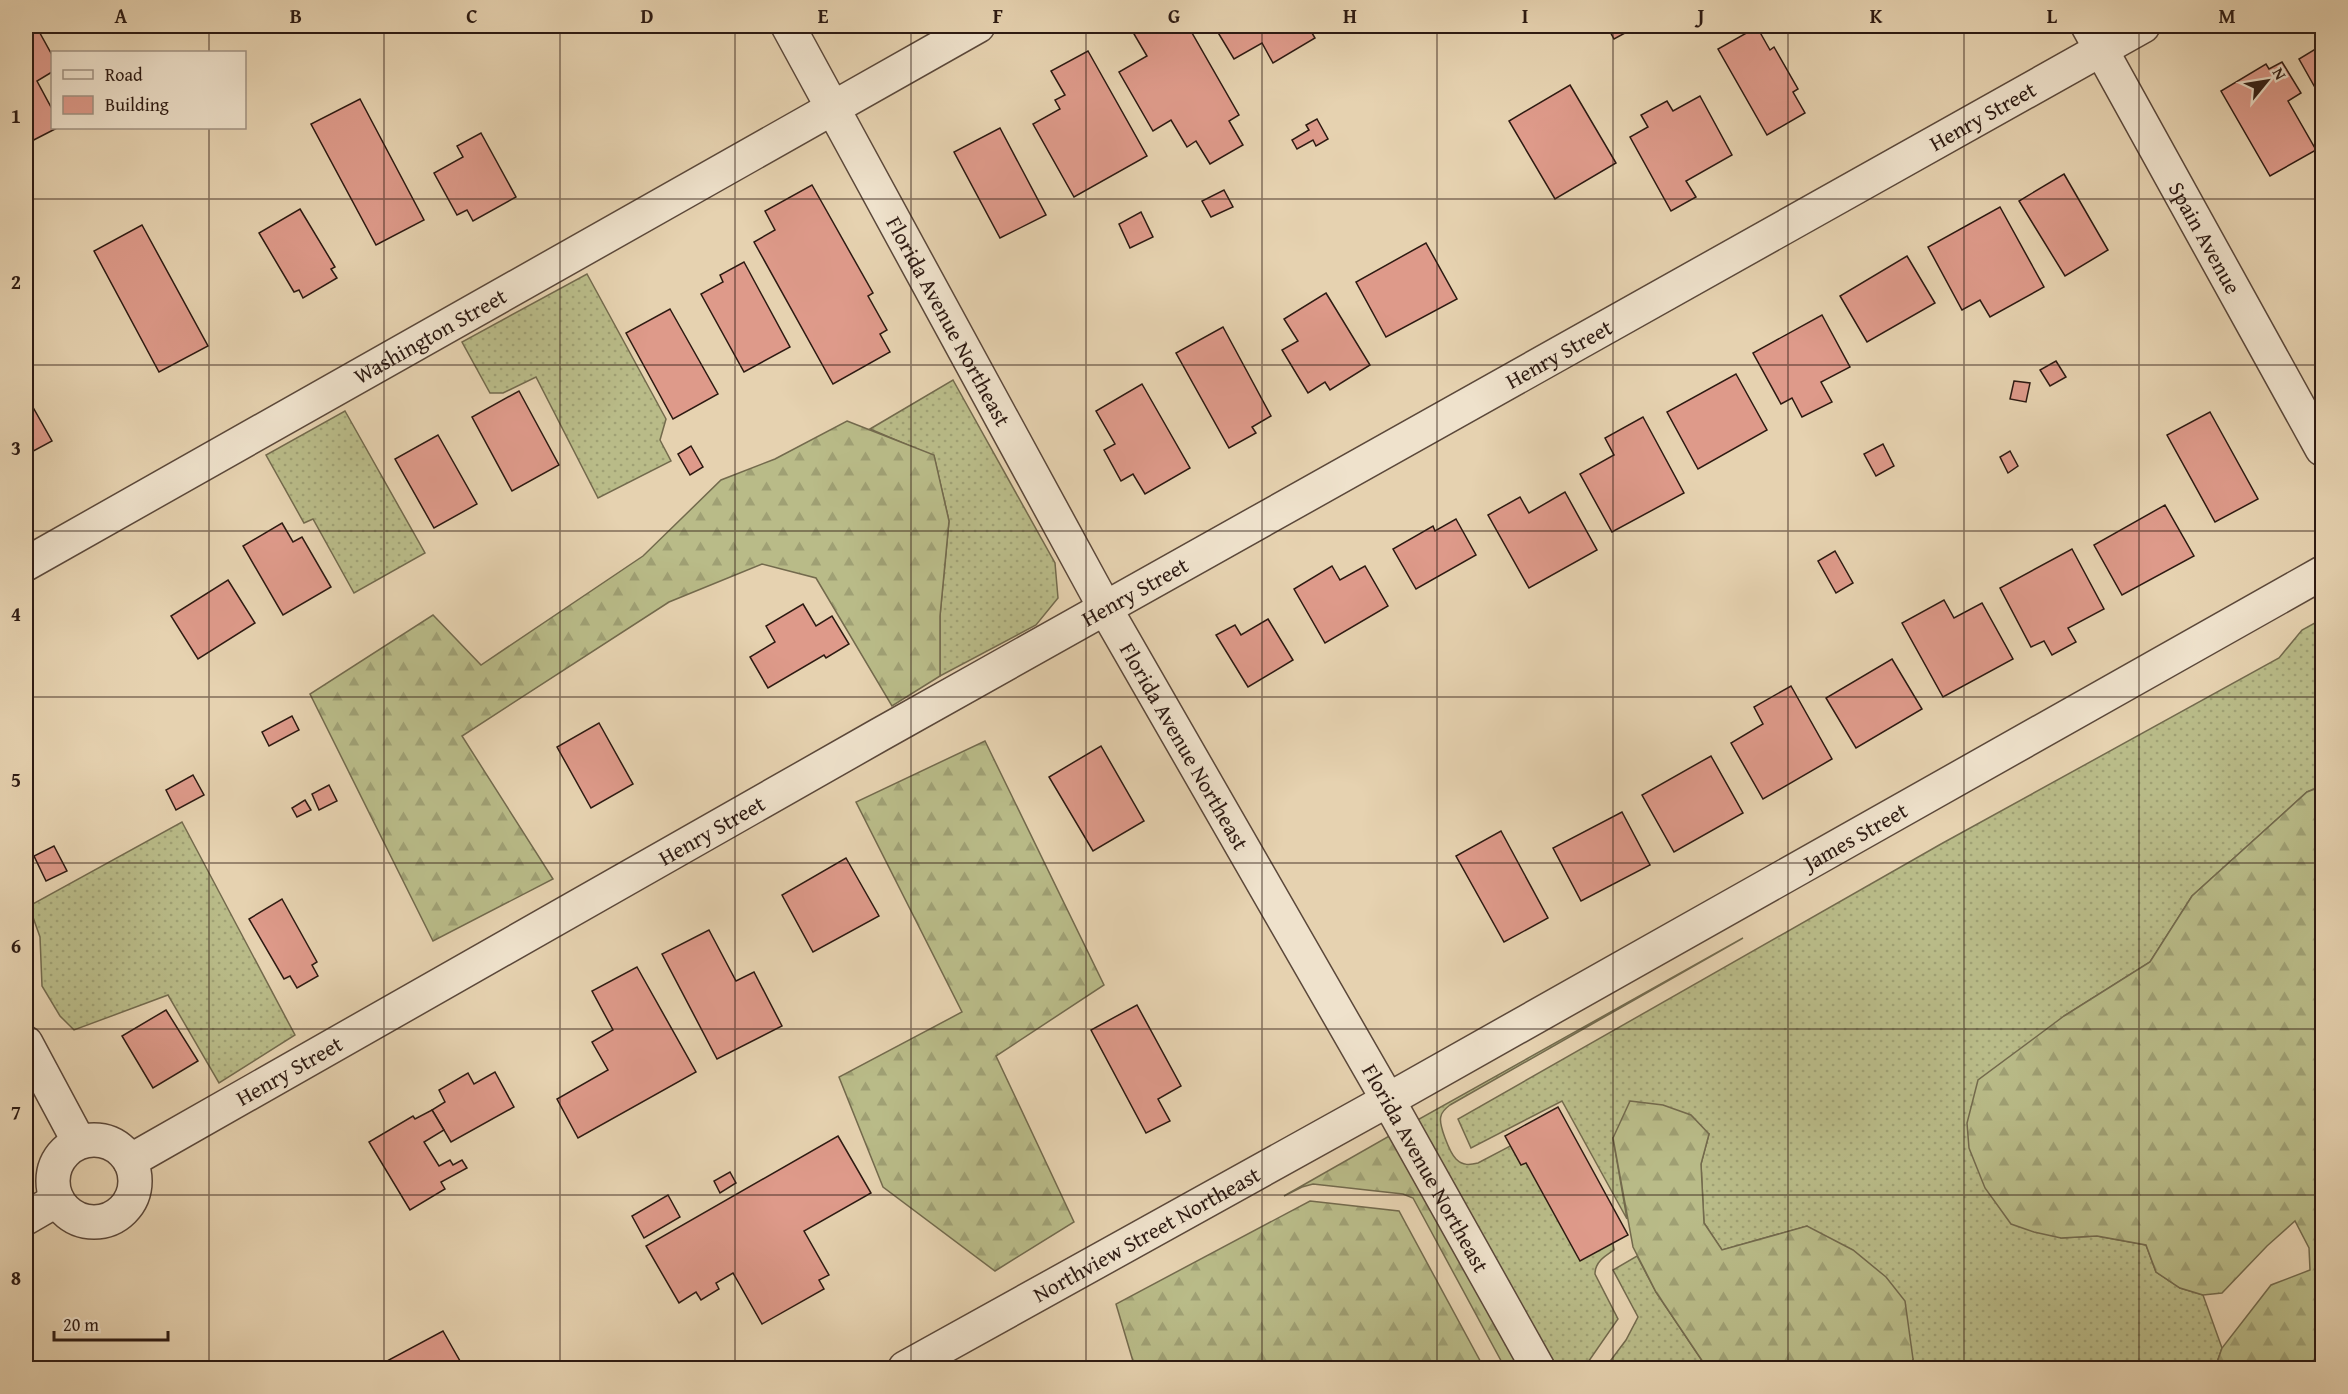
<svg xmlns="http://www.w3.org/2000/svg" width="2348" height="1394" font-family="'Gentium Book Plus',serif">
<defs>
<pattern id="grass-dots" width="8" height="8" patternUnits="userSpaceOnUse" patternTransform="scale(1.5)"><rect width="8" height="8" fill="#b9bb88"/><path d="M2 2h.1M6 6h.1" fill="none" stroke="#9fa074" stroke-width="1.8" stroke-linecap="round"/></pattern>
<pattern id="forest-firs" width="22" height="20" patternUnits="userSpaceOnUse" patternTransform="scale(1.5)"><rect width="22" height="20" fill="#b9bb88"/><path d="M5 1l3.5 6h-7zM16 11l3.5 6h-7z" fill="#9fa074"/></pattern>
</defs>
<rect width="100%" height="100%" fill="#e6d2b0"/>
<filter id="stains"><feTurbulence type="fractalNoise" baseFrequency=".00333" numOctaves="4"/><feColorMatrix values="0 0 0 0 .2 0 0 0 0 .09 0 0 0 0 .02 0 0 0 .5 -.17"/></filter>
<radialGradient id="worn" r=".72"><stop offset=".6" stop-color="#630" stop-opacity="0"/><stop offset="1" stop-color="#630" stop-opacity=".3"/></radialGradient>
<g fill="url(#grass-dots)" stroke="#736a4d" stroke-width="1.5">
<path d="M587,274L666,419L660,440L671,461L598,498L536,377L503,393H490L462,342Z"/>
<path d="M953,380L1055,563L1058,598L1036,625L940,676V616L949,521L934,456L870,429Z"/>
<path d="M345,411L425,553L354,593L313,519L304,523L266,455Z"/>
<path d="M2322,619V786L2307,792L2192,896L2150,962L2064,1016L2061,1238L2097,1236L2146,1245L2156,1272L2180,1288L2203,1295L2222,1348L2215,1368H1911L1913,1359L1807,1226L1722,1250L1704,1223L1701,1164L1709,1134L1613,1138L1627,1219L1562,1101L1471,1148L1458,1119L1941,844L2279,658L2302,630Z"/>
<path d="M182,822L295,1035L219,1083L168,995L74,1030L60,1016L42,986L40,937L29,906Z"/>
<path d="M1743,938L1450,1105C1446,1108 1442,1111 1441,1116C1438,1124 1450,1153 1456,1159C1463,1166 1470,1165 1478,1163L1554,1123L1610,1226L1614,1250C1605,1256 1595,1262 1595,1274L1618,1319L1584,1368H1524L1412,1123Z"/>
<path d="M1637,1256L1656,1292L1707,1368H1605L1626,1340L1638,1317L1613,1270Z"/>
</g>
<g fill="url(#forest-firs)" stroke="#736a4d" stroke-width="1.5">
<path d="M847,421L934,455L949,521L940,616V676L892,706L816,578L762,564L669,602L462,736L553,879L433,941L310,694L433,615L481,665L643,556L721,480L775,459Z"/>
<path d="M985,741L1104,985L996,1056L1074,1222L995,1271L883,1187L839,1077L962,1012L856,802Z"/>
<path d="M2322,786V1350L2308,1368H2215L2222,1348L2271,1285L2310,1270L2309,1248L2295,1221L2267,1246L2222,1293L2203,1295L2180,1288L2156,1272L2146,1245L2097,1236L2061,1238L2034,1232L2011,1224L1985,1188L1969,1148L1967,1123L1978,1080L2064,1016L2150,962L2192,896L2307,792Z"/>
<path d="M1630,1101L1663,1105L1691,1115L1709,1134L1701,1164L1704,1223L1722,1250L1807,1226L1853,1250L1886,1277L1905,1301L1913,1359L1911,1368H1707L1656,1292L1633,1247L1613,1138Z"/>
<path d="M1412,1123L1524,1368H1505L1413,1198L1403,1194L1313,1184L1302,1187L1284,1196Z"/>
<path d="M1310,1201L1399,1211L1484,1368H1135L1116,1304Z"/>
</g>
<g fill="#de9a8a" stroke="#2d1a12" stroke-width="1.5">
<path d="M26,26H36L52,55V72L37,81L52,109V128H57L26,144Z"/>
<path d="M1148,26H1188L1239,115L1229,121L1243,145L1210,164L1196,141L1187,147L1171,120L1153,131L1119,72L1147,56L1134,34Z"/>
<path d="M1214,26H1308L1315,38L1273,63L1262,43L1234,59Z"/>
<path d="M1607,26H1624L1627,32L1614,39Z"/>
<path d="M1940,26H1956L1944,33Z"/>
<path d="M1757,27L1770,50L1774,47L1798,89L1793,92L1805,113L1767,135L1718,49Z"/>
<path d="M2322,45V100L2299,59Z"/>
<path d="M1088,51L1147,156L1074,197L1033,124L1060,109L1055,100L1065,95L1051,71Z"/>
<path d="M2282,62L2301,93L2288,101L2316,150L2270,176L2221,91L2266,64L2269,69Z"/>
<path d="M1570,85L1616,163L1555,199L1509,121Z"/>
<path d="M1700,96L1732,155L1686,181L1696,197L1671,211L1630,137L1648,127L1641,115L1667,101L1673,111Z"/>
<path d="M360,99L424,220L376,245L311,124Z"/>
<path d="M1317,119L1328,139L1316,146L1313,140L1297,149L1292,140L1309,130L1306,125Z"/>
<path d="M1000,128L1046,215L1000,238L954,152Z"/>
<path d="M481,133L516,197L473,221L467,210L457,215L434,173L463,157L457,146Z"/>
<path d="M2064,174L2108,250L2065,276L2019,201Z"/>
<path d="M812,185L873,293L868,296L887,330L880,334L890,352L833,384L754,242L775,230L765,211Z"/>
<path d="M1224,190L1233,207L1211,217L1202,201Z"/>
<path d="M2000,207L2044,287L1990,317L1980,300L1962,310L1928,247Z"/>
<path d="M300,209L335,267L331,269L337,278L303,298L299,290L294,292L259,233Z"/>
<path d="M1141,212L1153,237L1130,248L1119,224Z"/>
<path d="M142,225L208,346L159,372L94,251Z"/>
<path d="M1426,243L1457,299L1386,337L1356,282Z"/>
<path d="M1907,256L1935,303L1867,342L1840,296Z"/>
<path d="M744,262L790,347L744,372L701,294L723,282L720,275Z"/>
<path d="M1326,293L1370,365L1330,390L1325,382L1308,393L1282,350L1298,341L1284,319Z"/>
<path d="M670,309L718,394L673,419L626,333Z"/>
<path d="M1822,315L1850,367L1821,382L1832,402L1802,417L1792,398L1781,404L1753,353Z"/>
<path d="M1223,327L1271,416L1252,427L1256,433L1229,448L1176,353Z"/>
<path d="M2056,361L2066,377L2050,386L2040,370Z"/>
<path d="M1736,374L1767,430L1698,469L1667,412Z"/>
<path d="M2014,381L2030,383L2026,402L2010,399Z"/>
<path d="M1142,384L1190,468L1145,494L1133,474L1121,481L1104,450L1115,444L1096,411Z"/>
<path d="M519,391L559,465L512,491L472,417Z"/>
<path d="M26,402L27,404L30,402L52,441L26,455Z"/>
<path d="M2210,412L2258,499L2215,522L2167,435Z"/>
<path d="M1643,417L1684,493L1612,532L1580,474L1614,455L1605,438Z"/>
<path d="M438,435L477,504L434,528L395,459Z"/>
<path d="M1883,444L1894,466L1876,476L1864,454Z"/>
<path d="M691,446L703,467L690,475L678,454Z"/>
<path d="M2010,451L2018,466L2008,473L2000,457Z"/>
<path d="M1565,492L1597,550L1529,588L1488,515L1520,497L1529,513Z"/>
<path d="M2165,505L2194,556L2122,595L2094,545Z"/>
<path d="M1456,519L1476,555L1416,589L1393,549L1433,526L1435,531Z"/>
<path d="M282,523L293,542L302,537L331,587L283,615L243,546Z"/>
<path d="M2072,549L2104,609L2068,628L2076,642L2052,655L2044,641L2031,647L2000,588Z"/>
<path d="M1835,551L1853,583L1836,593L1818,561Z"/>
<path d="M1332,566L1340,580L1365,566L1388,606L1325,643L1294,589Z"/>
<path d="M228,580L255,623L198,659L171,616Z"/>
<path d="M1944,600L1954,618L1982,603L2013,659L1943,697L1902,623Z"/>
<path d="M803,604L816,626L832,616L849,644L826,658L824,655L768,688L750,657L775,642L766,626Z"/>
<path d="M1268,619L1293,660L1248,687L1216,635L1235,625L1241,635Z"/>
<path d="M1892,659L1922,709L1856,748L1826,698Z"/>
<path d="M1791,686L1832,759L1763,799L1731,743L1763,724L1754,707Z"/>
<path d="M292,716L299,730L269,746L262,732Z"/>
<path d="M599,723L633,784L591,808L557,747Z"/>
<path d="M1101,746L1144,821L1093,851L1049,777Z"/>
<path d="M1711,756L1743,813L1674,852L1642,795Z"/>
<path d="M193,775L204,795L176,810L166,790Z"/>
<path d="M329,785L337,801L319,810L312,794Z"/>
<path d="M305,800L311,810L297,817L292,808Z"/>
<path d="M1622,812L1650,865L1581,901L1553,848Z"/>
<path d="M1501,831L1548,918L1504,942L1456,856Z"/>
<path d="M54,846L67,871L46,881L34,856Z"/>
<path d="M846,858L879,916L813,952L782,895Z"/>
<path d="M282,899L317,962L312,965L318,976L297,988L290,976L284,979L249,919Z"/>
<path d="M709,930L736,981L754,972L782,1026L717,1059L662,954Z"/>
<path d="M637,967L696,1072L578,1138L557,1099L608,1070L592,1042L613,1030L592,991Z"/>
<path d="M1137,1005L1181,1086L1158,1099L1170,1121L1146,1133L1091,1030Z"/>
<path d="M166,1010L198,1061L153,1088L122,1036Z"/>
<path d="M495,1072L514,1107L451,1142L432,1110L445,1102L439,1090L468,1073L474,1084Z"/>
<path d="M1558,1107L1628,1235L1580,1261L1526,1163L1521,1165L1505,1136Z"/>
<path d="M432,1110L444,1130L424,1142L439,1166L450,1160L453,1165L462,1160L467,1168L441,1182L445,1189L410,1210L369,1142L413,1116L415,1119Z"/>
<path d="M838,1136L871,1193L804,1231L829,1275L819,1280L824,1289L762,1324L733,1273L716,1283L719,1289L701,1300L696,1292L679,1303L646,1246Z"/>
<path d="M730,1172L736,1183L720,1193L714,1181Z"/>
<path d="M668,1195L680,1217L644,1238L632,1216Z"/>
<path d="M443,1331L464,1368H388L385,1362Z"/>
</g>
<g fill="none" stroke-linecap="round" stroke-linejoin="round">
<g stroke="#5b483a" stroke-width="36">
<g id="street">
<path id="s1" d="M788,26L1105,608L1388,1100L1538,1368"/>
<path id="s2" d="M2088,26L2322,449"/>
<path id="s3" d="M26,564L978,26"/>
<path d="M26,1043L79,1142"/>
<circle cx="94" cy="1181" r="41"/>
<path id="s4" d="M130,1161L879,735L2143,26"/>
<path d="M26,1218L57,1200"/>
<path id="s5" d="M905,1368L1388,1100L2322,573"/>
</g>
</g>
<use href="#street" stroke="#efe2cc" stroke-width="33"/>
</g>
<path fill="none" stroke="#2d1a12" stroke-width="1.5" stroke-opacity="0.55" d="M209,26V52M384,26V1368M560,26V1368M735,26V1368M911,26V1368M1086,26V1368M1262,26V1368M1437,26V1368M1613,26V1368M1788,26V1368M1964,26V1368M2139,26V1368M209,128V1368M26,199H2322M26,365H2322M26,531H2322M26,697H2322M26,863H2322M26,1029H2322M26,1195H2322"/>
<g text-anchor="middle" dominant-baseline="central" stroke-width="4.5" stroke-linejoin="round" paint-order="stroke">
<g font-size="22" fill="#2d1a12" stroke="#efe2cc">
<text stroke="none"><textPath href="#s4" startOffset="2127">Henry Street</textPath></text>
<text stroke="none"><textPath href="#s2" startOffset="242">Spain Avenue</textPath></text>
<text stroke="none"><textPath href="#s1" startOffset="336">Florida Avenue Northeast</textPath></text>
<text stroke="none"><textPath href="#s3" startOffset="464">Washington Street</textPath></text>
<text stroke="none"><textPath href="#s4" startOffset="1641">Henry Street</textPath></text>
<text stroke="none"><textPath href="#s4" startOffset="1155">Henry Street</textPath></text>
<text stroke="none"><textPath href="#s1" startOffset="822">Florida Avenue Northeast</textPath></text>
<text stroke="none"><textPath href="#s4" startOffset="669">Henry Street</textPath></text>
<text stroke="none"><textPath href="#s5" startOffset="1089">James Street</textPath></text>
<text stroke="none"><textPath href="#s4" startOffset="183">Henry Street</textPath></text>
<text stroke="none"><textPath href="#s1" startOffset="1308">Florida Avenue Northeast</textPath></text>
<text stroke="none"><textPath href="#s5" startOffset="276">Northview Street Northeast</textPath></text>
</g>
</g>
<rect width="2348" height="1394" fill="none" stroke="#e6d2b0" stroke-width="66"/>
<rect x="51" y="51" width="195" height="78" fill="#efe2cc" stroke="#a19282" stroke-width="1.5"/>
<rect x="63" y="70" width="30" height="9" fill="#efe2cc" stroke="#a19282" stroke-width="1.5"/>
<text x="105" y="81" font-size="18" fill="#2d1a12">Road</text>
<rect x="63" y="96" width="30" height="18" fill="#de9a8a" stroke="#a19282" stroke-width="1.5"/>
<text x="105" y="111" font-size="18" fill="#2d1a12">Building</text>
<g transform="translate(2267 81) rotate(60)" stroke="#efe2cc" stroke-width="4.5" paint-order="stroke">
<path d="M0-4.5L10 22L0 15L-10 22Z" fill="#2d1a12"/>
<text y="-9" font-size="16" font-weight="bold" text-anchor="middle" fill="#2d1a12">N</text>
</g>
<path d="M54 1331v9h114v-9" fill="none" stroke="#2d1a12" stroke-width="3"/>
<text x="63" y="1331" font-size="18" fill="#2d1a12" stroke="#efe2cc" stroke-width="4.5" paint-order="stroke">20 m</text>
<rect x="33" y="33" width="2282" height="1328" fill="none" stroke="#2d1a12" stroke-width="2"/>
<g font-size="20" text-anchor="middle" font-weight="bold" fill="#2d1a12">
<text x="121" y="23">A</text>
<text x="296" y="23">B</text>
<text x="472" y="23">C</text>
<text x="647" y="23">D</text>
<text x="823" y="23">E</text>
<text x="998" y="23">F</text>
<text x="1174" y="23">G</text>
<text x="1350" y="23">H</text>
<text x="1525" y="23">I</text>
<text x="1701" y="23">J</text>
<text x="1876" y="23">K</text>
<text x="2052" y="23">L</text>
<text x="2227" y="23">M</text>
<text x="16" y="123">1</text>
<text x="16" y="289">2</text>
<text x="16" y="455">3</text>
<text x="16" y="621">4</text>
<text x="16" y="787">5</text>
<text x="16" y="953">6</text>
<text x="16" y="1119">7</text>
<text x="16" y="1285">8</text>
</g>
<rect width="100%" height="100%" filter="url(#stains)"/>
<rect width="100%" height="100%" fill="url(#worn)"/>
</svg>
